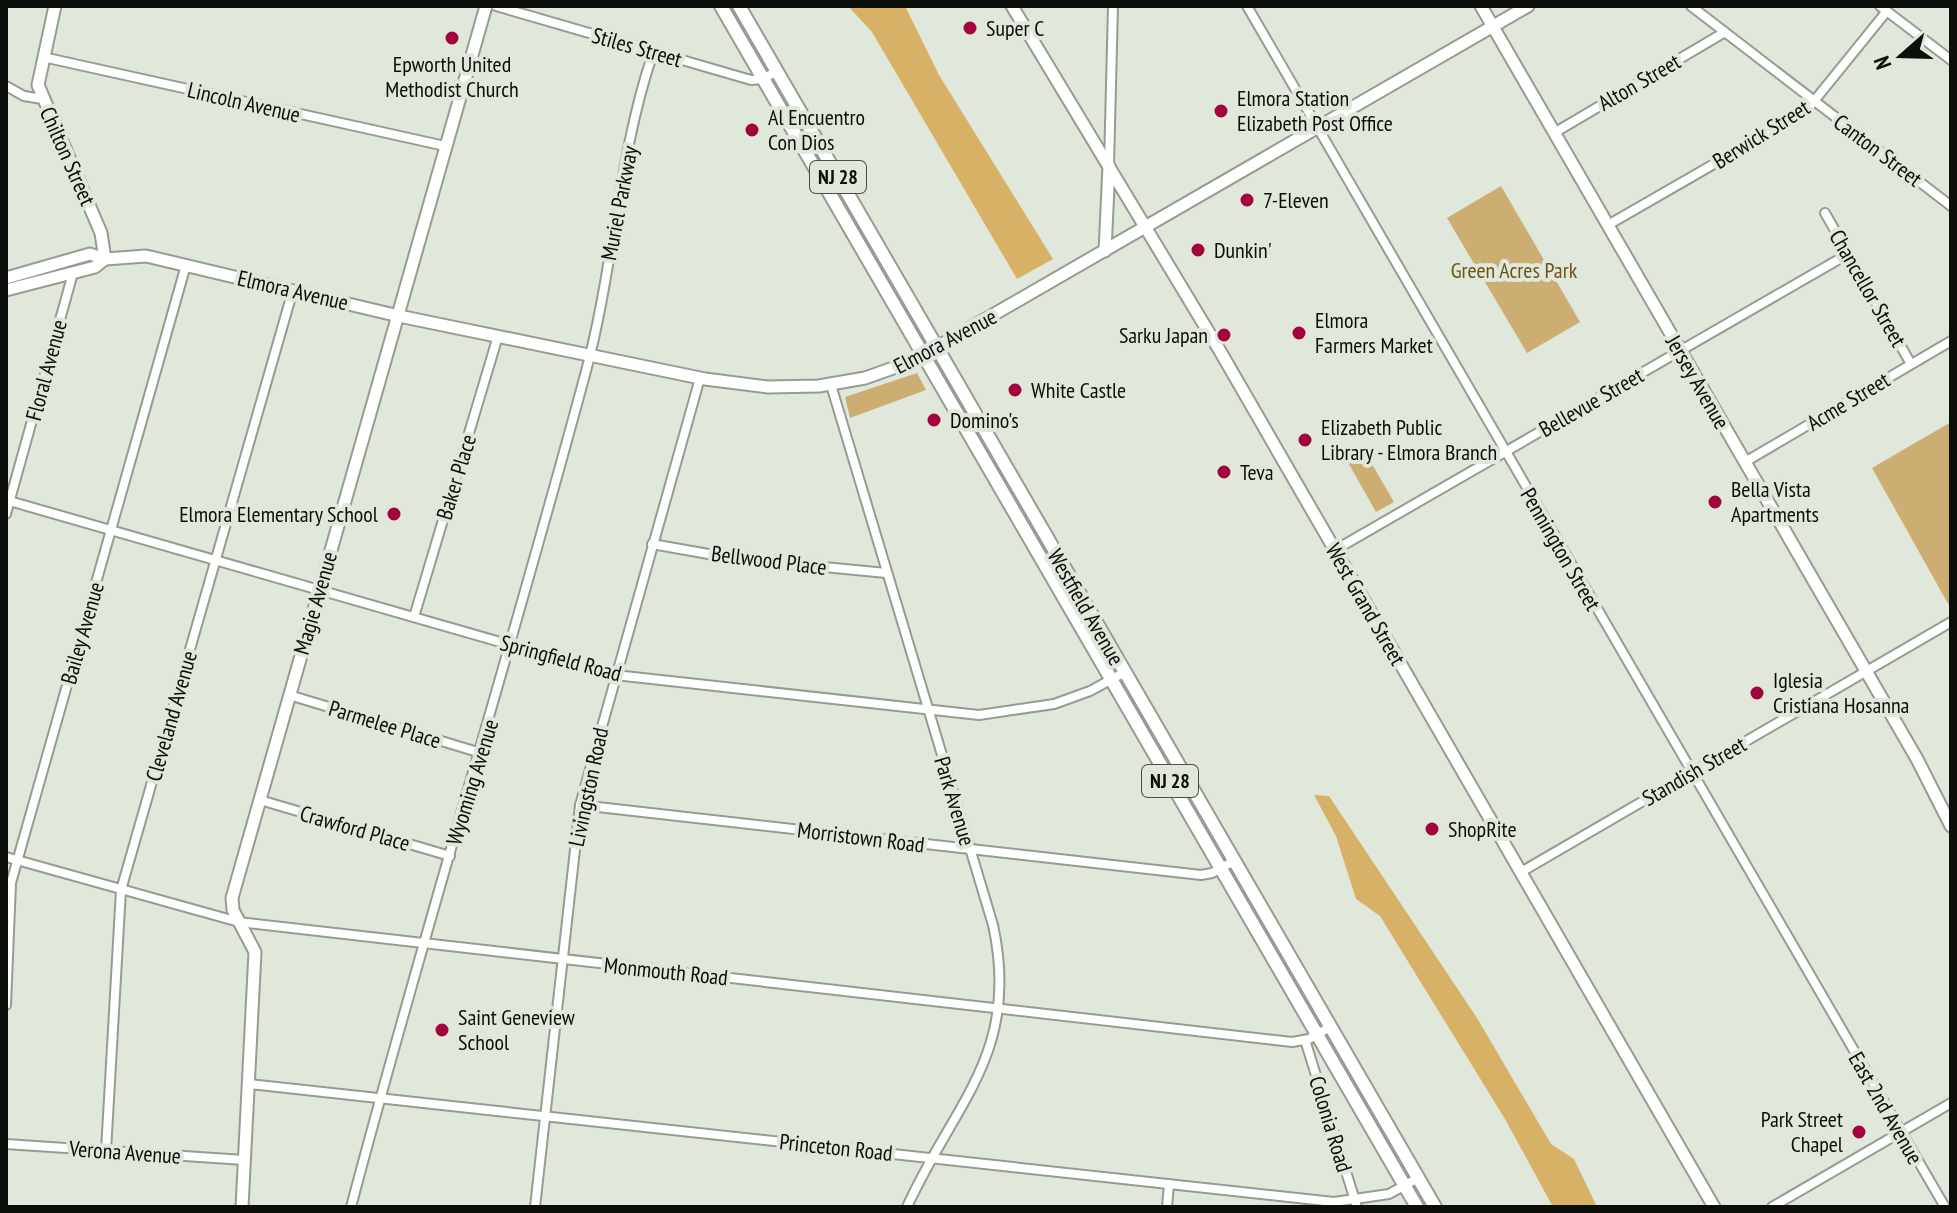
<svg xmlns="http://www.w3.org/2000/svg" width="1957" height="1213" font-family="'PT Sans Narrow',sans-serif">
<rect width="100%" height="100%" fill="#e0e7db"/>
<g fill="#cdae72">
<path d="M1501,186L1580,322L1527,353L1447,218Z"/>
<path d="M917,373L926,390L850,418L845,397Z"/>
<path d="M1951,422V609L1872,468Z"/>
<path d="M1362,447L1394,502L1376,512L1345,457Z"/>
</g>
<g fill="#d7b165">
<path d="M848,6H905L939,75L1053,259L1017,279L872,32Z"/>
<path d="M1314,795L1329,796L1477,1018L1551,1144L1574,1159L1597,1207H1553L1505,1119L1380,916L1356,899L1336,836Z"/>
</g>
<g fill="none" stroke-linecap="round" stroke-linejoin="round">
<g stroke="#959c91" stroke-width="12">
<g id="street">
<path d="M496,6L751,80L763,79L777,71"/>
<path d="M1247,6L1945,1207"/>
<path d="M1691,6L1951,206"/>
<path d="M1880,6L1951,60"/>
<path d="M43,57L445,146"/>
<path d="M6,86L24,96L42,99"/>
<path d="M1554,133L1725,32"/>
<path d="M1109,165L1113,6"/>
<path d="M1825,213L1911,364"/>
<path d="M1608,225L1806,111L1887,11"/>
<path d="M831,385L993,925C1021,1053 954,1103 907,1207"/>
<path d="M1745,462L1951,341"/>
<path d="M6,500L615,675L979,715L1054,704L1090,691L1125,672"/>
<path d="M6,514L73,273"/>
<path d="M652,544L731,558L886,573"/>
<path d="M1335,550L1848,254"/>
<path d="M414,617L498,336"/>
<path d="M289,695L481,753"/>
<path d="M260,800L450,856"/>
<path d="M580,805L1201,875L1212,873L1234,861"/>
<path d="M6,857L239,922L1292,1042L1309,1039L1330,1027"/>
<path d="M1521,872L1951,622"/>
<path d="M6,1005L11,883L186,265"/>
<path d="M1305,1040L1357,1207"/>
<path d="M249,1084L1334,1202L1389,1194L1418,1178"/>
<path d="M6,1144L244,1160"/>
<path d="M106,1151L121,890L293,290"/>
<path d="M351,1207C425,927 511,651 586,371C614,267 618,155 653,53"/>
<path d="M535,1207L580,805L700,378"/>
<path d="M1167,1207L1169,1184"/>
<path d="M1772,1207L1951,1103"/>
</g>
</g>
<g stroke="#959c91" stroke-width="15">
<g id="secondary">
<path d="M55,6L38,85L101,233L105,259"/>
<path d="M1012,6L1220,351L1714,1207"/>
<path d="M1481,6L1917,759L1951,826"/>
<path d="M1105,251L1109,166"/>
<path d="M6,278L90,254L105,259L146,256L399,316L705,379L768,387L819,386L865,378L913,361L1528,6"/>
<path d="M6,290L95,267L105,259"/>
<path d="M242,1207L255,952L233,910L232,898L486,6"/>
</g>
</g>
<g stroke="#959c91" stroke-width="16">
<g id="primary">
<path d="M721,6L1417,1207"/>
<path d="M739,6L1435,1207"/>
</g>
</g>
<use href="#street" stroke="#fff" stroke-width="8"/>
<use href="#secondary" stroke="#fff" stroke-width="11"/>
<use href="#primary" stroke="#fff" stroke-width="12"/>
</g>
<g fill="#a2053e" stroke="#e0e7db" stroke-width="3">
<circle cx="970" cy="28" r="8"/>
<circle cx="452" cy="38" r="8"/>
<circle cx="1221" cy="111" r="8"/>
<circle cx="752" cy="130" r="8"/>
<circle cx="1247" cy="200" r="8"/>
<circle cx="1198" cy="250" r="8"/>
<circle cx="1299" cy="333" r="8"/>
<circle cx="1224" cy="335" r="8"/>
<circle cx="1015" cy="390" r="8"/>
<circle cx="934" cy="420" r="8"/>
<circle cx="1305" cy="440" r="8"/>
<circle cx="1224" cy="472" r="8"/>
<circle cx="1715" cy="502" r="8"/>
<circle cx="394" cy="514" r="8"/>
<circle cx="1757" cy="693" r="8"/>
<circle cx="1432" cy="829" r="8"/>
<circle cx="442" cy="1030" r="8"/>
<circle cx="1859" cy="1132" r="8"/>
</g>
<g text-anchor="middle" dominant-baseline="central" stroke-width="8" stroke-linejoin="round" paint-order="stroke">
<g fill="#e0e7db" stroke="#4c4f49" stroke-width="2">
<rect x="810" y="161" width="56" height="32" rx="6"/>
<rect x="1142" y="765" width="56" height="32" rx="6"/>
</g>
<g font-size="20" font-weight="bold" fill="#0c0e0a">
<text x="838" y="177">NJ 28</text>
<text x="1170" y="781">NJ 28</text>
</g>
<g font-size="22" fill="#0c0e0a" stroke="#e0e7db" text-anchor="start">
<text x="986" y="28">Super C</text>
<text x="452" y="64" text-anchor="middle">Epworth United<tspan x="452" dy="25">Methodist Church</tspan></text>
<text x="1237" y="98">Elmora Station<tspan x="1237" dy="25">Elizabeth Post Office</tspan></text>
<text x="768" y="117">Al Encuentro<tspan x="768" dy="25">Con Dios</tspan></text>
<text x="1263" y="200">7-Eleven</text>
<text x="1214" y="250">Dunkin'</text>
<text x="1315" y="320">Elmora<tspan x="1315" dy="25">Farmers Market</tspan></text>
<text x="1208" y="335" text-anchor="end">Sarku Japan</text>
<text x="1031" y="390">White Castle</text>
<text x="950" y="420">Domino's</text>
<text x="1321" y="427">Elizabeth Public<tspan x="1321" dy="25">Library - Elmora Branch</tspan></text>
<text x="1240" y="472">Teva</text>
<text x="1731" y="489">Bella Vista<tspan x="1731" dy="25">Apartments</tspan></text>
<text x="378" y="514" text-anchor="end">Elmora Elementary School</text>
<text x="1773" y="680">Iglesia<tspan x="1773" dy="25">Cristiana Hosanna</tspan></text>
<text x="1448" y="829">ShopRite</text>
<text x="458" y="1017">Saint Geneview<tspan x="458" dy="25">School</tspan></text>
<text x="1843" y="1119" text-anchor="end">Park Street<tspan x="1843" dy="25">Chapel</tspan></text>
</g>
<g font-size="22" fill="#0c0e0a" stroke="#e0e7db">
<text transform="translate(637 47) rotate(16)">Stiles Street</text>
<text transform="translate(1639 82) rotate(-30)">Alton Street</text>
<text transform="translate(244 102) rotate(13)">Lincoln Avenue</text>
<text transform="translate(1761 134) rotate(-32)">Berwick Street</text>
<text transform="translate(1878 150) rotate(37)">Canton Street</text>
<text transform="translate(68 156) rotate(66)">Chilton Street</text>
<text transform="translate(619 203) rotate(-79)">Muriel Parkway</text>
<text transform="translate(1868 288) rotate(60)">Chancellor Street</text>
<text transform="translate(293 290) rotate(13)">Elmora Avenue</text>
<text transform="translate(945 341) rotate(-28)">Elmora Avenue</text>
<text transform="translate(46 370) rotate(-75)">Floral Avenue</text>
<text transform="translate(1698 382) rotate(60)">Jersey Avenue</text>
<text transform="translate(1848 401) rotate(-31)">Acme Street</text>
<text transform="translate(1591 402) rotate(-30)">Bellevue Street</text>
<text transform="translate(456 477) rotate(-73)">Baker Place</text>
<text transform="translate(1561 549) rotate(60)">Pennington Street</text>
<text transform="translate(769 560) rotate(7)">Bellwood Place</text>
<text transform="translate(315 603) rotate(-74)">Magie Avenue</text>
<text transform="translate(1366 604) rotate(60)">West Grand Street</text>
<text transform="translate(1086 607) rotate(60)">Westfield Avenue</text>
<text transform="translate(82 633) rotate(-74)">Bailey Avenue</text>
<text transform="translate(561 658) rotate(15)">Springfield Road</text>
<text transform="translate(171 716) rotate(-74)">Cleveland Avenue</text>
<text transform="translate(385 724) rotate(17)">Parmelee Place</text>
<text transform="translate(1694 771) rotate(-30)">Standish Street</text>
<text transform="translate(472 782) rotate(-73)">Wyoming Avenue</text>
<text transform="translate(588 787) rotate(-78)">Livingston Road</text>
<text transform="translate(955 801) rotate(73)">Park Avenue</text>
<text transform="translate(355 828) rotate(16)">Crawford Place</text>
<text transform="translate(861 837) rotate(7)">Morristown Road</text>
<text transform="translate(666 971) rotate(6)">Monmouth Road</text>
<text transform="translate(1886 1108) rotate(60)">East 2nd Avenue</text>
<text transform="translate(1331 1124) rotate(73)">Colonia Road</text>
<text transform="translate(836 1147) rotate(6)">Princeton Road</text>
<text transform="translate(125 1152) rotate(4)">Verona Avenue</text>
</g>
<g font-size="22" fill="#6d5319" stroke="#e0e7db">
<text x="1514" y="270">Green Acres Park</text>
</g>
</g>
<rect width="1957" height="1213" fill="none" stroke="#0c0e0a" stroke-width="16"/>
<g transform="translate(1901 56) rotate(250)" stroke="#e0e7db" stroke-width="6" paint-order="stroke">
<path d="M0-6L14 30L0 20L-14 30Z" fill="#0c0e0a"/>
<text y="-12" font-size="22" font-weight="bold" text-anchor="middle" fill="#0c0e0a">N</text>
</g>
</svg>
